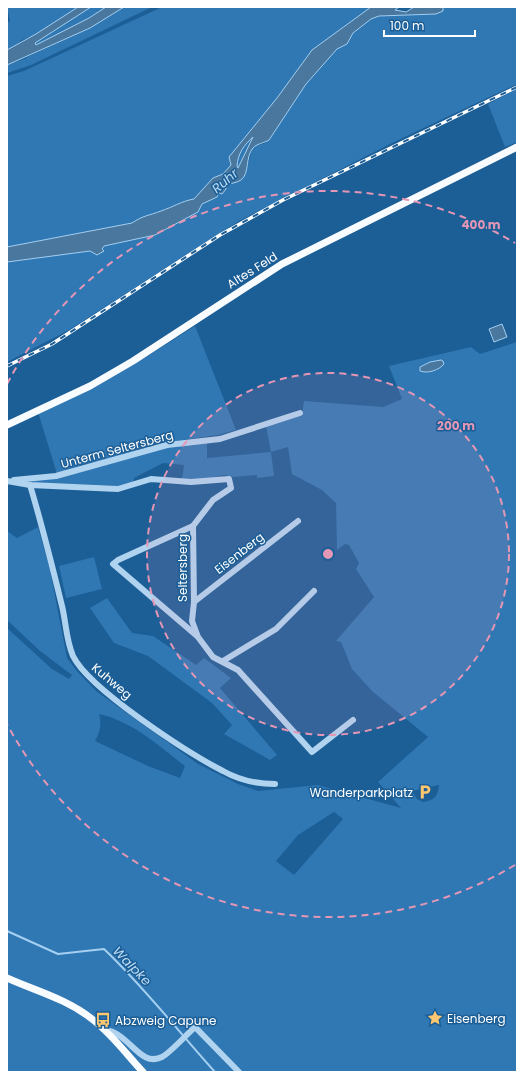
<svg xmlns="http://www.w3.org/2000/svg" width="524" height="1079" font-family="Poppins,sans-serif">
<rect width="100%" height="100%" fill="#1c5e96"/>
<g fill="#3078b4" fill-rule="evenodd">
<path d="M7,7H78L36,34L20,41L27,57L90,28L124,7H152L31,65L7,73V65L27,58L20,42L7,50V23L10,21Z"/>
<path d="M91,7H106L89,18L36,45L35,43Z"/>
<path d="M162,7H371L312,50L277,98L229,157L231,165L223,174L213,178L194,200C182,201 173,207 161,211C148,216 144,215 132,223L7,247V76L24,71Z"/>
<path d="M443,7H517V84L394,142L239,221L69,330L7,362V262L90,251L102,249L104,246L155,235L198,212L202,204L217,197L226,185L239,181L247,169L252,149L256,145L263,144L269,140L306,84L337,49L347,44L353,33L371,19L379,16L436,14L443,11Z"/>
<path d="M517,89V142L505,147L488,104Z"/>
<path d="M255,135C248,146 245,157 238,168L237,166C238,152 245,144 255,135Z"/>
<path d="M195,326L236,430L218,435L154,444L114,458L81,465L57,474L38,412L135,364Z"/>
<path d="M517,342V1072H7V628L52,669L69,679L72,675L40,651L7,620V531L17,538L38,527L50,570L67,658L76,670L96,691L198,764L238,784L258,791L318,785L401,808L378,782L428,737L372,691L352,669L341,642L336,641L374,597L356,569L359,563L349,545L345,544L337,550L336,503L322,490L292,474L288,447L271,452L274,476L257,478V475L233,477L225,475L200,480L182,479L184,465L163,463L134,478L133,482L120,486L28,482L161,448L207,442V458L271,452L266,426L302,415L304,401L383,407L402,399L389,366L471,347L480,354ZM99,714C132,721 159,746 185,766L180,778L148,766L95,741C100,732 102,725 99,714ZM439,785C438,796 435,800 423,802L417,799L412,791ZM334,812L343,819L294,875L276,861L298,835Z"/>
<path d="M94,557L102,589L66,598L59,566Z"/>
<path d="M107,598L132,633L153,636L196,665L204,658L231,678L220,688L277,755L270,760L224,734L232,725L212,703L148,656L114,643L90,608Z"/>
</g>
<g fill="#49779e" stroke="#a4cff1" fill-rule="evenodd">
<path d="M78,7H91L35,43L36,45L89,18L106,7H124L90,28L7,65V50L36,34Z"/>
<path d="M371,7H399L395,10L406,12L414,7H443V11L436,14L379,16L371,19L353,33L347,44L337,49L306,84L269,140C264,143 256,144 253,148C245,157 250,173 241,180C237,183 231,183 226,185V189L222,194L219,193L217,197L202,204L198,212L155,235L104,246L102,249L104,251L97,255L90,251L7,262V247L132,223C144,215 148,216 161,211C173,207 182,201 194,199L213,178L223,174L231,165L229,157L277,98L312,50ZM253,137L238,168L237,166C238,153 244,145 253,137Z"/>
<path d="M502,324L507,337L494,342L489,329Z"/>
<path d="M441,360L443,361L444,364C439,370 428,374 420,371V367L430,362Z"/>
</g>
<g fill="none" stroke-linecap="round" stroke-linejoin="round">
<path stroke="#a4cff1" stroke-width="2" d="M7,931L58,954L104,949C144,987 178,1031 215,1072"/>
<g stroke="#b0d3ef" stroke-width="6">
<path d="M14,480L56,476L167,445L220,439L300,413"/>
<path d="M7,481L30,485L118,489L151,479L191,482L229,479L231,488L213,500L193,526L194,602L192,621L198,637L213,657L238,670L312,752L353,720"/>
<path d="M30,485C42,525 52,565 62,606C66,622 66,640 73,656C89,689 188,753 223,771C239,780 257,784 275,784"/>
<path d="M193,526L118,560L113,564L197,636"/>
<path d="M194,602L298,521"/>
<path d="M223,661L276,629L314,591"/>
<path d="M106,1030C130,1034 140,1068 162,1057C170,1053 187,1034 195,1027L239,1072"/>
</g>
<g stroke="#f9fcff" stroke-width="7">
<path d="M7,425L90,386L133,361L282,264L517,147"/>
<path d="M7,978C36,991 67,999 92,1019C112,1034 126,1054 143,1072"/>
</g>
<g stroke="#fff" stroke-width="3.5">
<path id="rail" d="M7,366L52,344L220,235L283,200L517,87"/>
</g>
<use href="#rail" stroke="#1c5e96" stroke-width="2" stroke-dasharray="6" stroke-linecap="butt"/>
</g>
<circle cx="328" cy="554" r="181" fill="#e497b5" fill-opacity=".12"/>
<g fill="none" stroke="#e497b5" stroke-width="2" stroke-dasharray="7 5">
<circle cx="328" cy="554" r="181"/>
<path d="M515 865A363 363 0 0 1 7 724M7 384A363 363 0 0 1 515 243"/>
</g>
<defs>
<g id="parking-bare" transform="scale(1.2)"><path d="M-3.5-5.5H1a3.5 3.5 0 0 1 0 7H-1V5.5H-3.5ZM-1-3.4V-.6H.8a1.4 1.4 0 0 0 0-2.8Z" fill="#ffc76f" stroke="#1c5e96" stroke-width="2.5" paint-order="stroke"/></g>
<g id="sight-bare" transform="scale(1.2)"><path d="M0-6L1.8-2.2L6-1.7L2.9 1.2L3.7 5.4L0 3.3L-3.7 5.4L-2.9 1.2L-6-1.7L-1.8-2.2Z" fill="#ffc76f" stroke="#1c5e96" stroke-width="2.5" paint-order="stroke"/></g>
<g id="bus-bare" transform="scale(1.2)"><path d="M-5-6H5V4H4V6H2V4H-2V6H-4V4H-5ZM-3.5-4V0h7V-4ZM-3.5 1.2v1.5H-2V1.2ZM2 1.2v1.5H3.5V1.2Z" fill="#ffc76f" stroke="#1c5e96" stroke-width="2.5" paint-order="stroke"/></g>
</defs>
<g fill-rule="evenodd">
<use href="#parking-bare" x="425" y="792"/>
<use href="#sight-bare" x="435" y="1018"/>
<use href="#bus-bare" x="103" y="1020"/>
</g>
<g text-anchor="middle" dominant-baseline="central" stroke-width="3" stroke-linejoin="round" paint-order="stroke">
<g font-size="12" fill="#fff" stroke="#1c5e96">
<text transform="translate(252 270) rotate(-32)">Altes Feld</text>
<text transform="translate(117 449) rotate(-15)">Unterm Seltersberg</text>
<text transform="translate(239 553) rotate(-38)">Eisenberg</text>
<text transform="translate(182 568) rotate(-90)">Seltersberg</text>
<text transform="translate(112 681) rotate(40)">Kuhweg</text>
</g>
<g font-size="12" fill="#fff" stroke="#1c5e96" text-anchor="start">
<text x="413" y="792" text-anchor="end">Wanderparkplatz</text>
<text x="447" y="1018">Eisenberg</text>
<text x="115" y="1020">Abzweig Capune</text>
</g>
<g font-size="13" font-style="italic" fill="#bdddf6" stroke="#1c5e96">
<text transform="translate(225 181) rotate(-41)">Ruhr</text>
<text transform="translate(132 966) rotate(46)">Walpke</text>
</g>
</g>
<circle cx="328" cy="554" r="6" fill="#e497b5" stroke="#1c5e96" stroke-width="2"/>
<g font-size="12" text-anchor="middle" font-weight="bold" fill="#e497b5" stroke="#1c5e96" stroke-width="3" stroke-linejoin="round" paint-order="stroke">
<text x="481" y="229">400 m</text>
<text x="456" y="430">200 m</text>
</g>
<rect width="524" height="1079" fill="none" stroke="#ffffff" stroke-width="16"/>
<path d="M384 30v6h91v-6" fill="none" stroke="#ffffff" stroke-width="2"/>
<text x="390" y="30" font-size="12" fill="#ffffff" stroke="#1c5e96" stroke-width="3" paint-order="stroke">100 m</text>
</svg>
